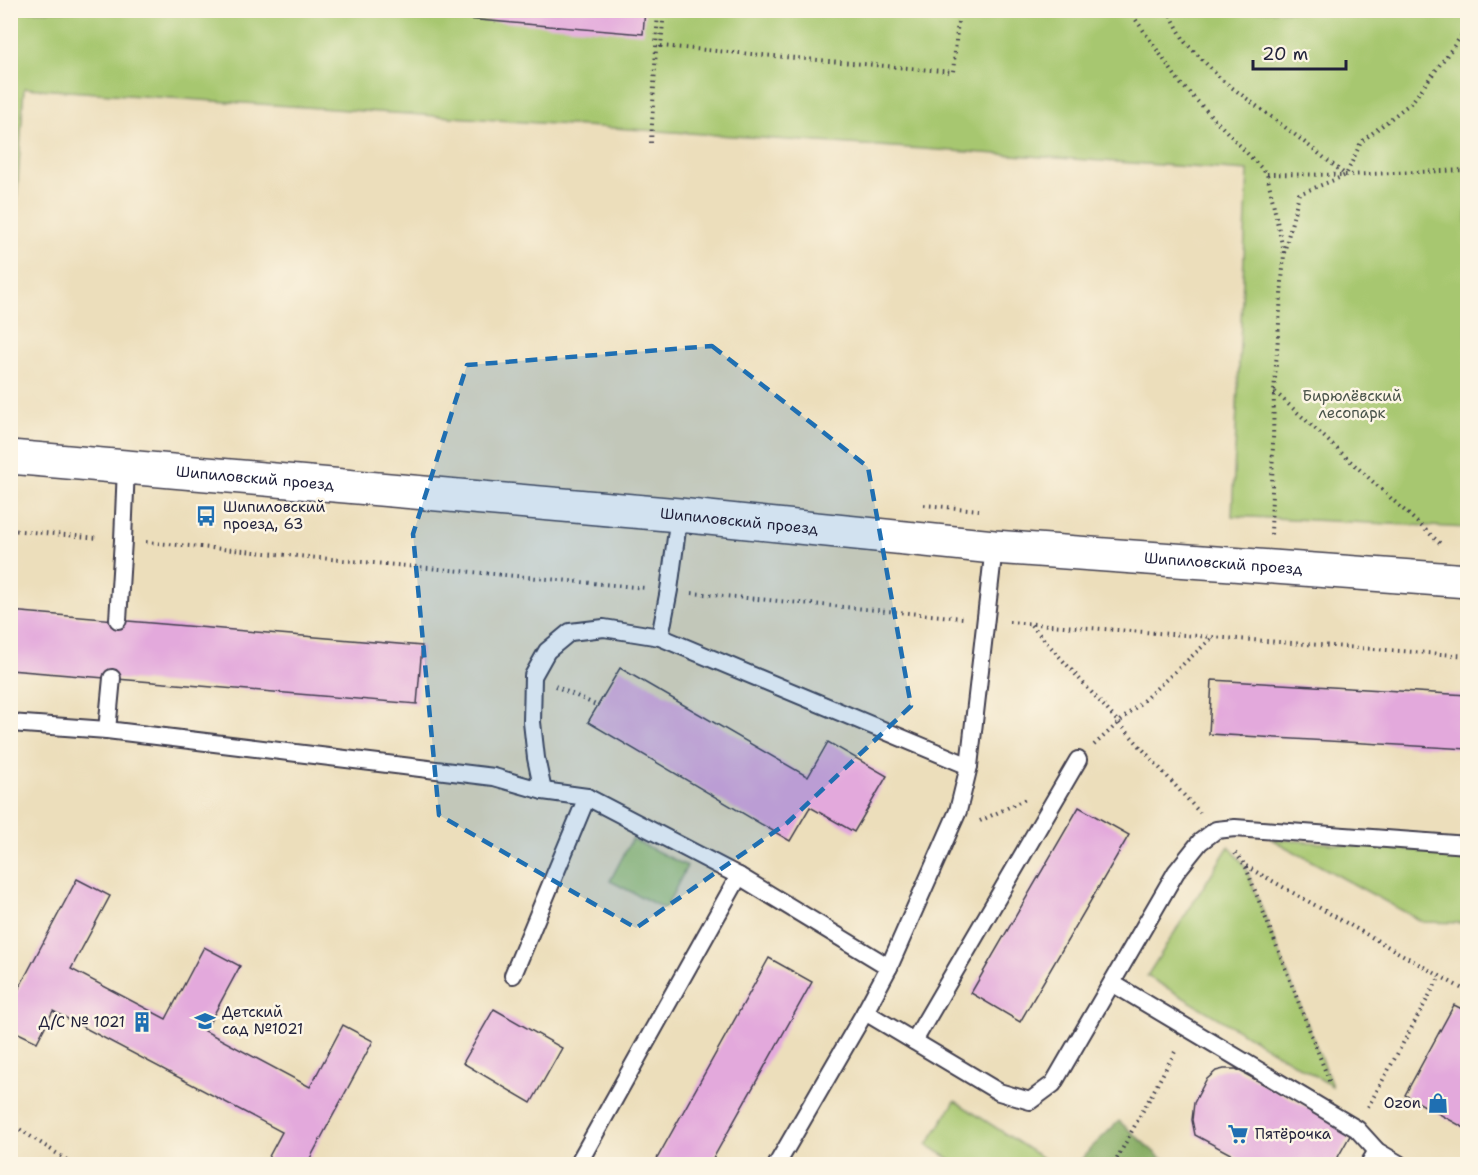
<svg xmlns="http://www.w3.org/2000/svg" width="1478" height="1175" font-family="'Shantell Sans',sans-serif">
<rect width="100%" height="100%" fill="#fcf5e5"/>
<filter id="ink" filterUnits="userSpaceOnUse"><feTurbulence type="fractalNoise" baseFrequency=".0167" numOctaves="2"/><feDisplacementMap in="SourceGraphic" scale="12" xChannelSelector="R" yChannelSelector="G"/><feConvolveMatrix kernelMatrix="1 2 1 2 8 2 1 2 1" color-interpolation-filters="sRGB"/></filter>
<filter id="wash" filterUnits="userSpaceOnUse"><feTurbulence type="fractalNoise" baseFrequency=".008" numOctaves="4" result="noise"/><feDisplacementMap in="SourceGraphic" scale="24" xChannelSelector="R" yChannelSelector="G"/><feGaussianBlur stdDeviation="1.35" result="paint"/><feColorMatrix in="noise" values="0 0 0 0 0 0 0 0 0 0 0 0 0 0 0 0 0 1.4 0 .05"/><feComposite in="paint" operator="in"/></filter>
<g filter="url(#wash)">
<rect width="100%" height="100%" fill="#ecdebb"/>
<g fill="#a7c76f" stroke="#647455" stroke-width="1.5">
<path d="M11,11H1467V528L1232,516L1248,171L24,88L10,303Z"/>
<path d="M632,839L687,866L665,909L610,881Z"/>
<path d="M1271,839L1467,854V923L1423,922Z"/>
<path d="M1229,846L1245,866L1332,1086L1147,976Z"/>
<path d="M955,1101L1044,1159L1041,1164H958L927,1145Z"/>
</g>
<path fill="#85ac62" stroke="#54674e" stroke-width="1.5" d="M1119,1121L1161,1158L1187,1164H1078L1090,1149Z"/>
<g id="blocks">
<g fill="#e3a9dc">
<path d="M408,10H645L643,34L408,14Z"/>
<path d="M10,611L422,646L417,704L10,670Z"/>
<path d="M620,668L808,777L828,742L887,776L854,832L810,807L790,841L588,722Z"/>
<path d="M1212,680L1468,695V749L1209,734Z"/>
<path d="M1079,807L1129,835L1020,1022L971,993Z"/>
<path d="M77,879L110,896L71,969L166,1019L204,947L240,966L205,1031L310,1087L343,1025L373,1041L307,1164H272L266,1162L282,1132L53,1011L37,1042L10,1029V1005Z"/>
<path d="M769,958L812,982L710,1164H654Z"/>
<path d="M1454,1005L1468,1012V1130L1405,1095Z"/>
<path d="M494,1009L562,1048L531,1103L463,1063Z"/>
<path d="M1224,1069H1236L1352,1132L1334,1164H1249L1195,1135L1192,1120L1194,1103L1206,1080L1216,1071Z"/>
</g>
</g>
</g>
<g filter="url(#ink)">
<use href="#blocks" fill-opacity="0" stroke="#403e4e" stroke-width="1.5"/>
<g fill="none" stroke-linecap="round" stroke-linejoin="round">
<g stroke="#403e4e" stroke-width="20">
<g id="lane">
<path d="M118,620L123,540L126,467"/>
<path d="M660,637L669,590L679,515"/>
<path d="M10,723L107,730L494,777L543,791L587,797L739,876L889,967"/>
<path d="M107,730L112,678"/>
<path d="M543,791L536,758L532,722L533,676L547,651L570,632L604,628L660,637L969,766"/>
<path d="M513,975L587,797"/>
<path d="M1112,983L1357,1129L1377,1151L1399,1164"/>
<path d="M865,1012L999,1092L1030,1101L1053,1084L1176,872L1200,842L1216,830L1235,828L1468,845"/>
<path d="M914,1041L1078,760"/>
<path d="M578,1164L739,876"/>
<path d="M777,1164L865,1012L889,967L958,811L969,766L994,547"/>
<path d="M1369,1164L1377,1151"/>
</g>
</g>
<g stroke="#403e4e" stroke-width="36">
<g id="secondary">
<path id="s1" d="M10,457L679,515L994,547L1468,581"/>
</g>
</g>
<g stroke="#403e4e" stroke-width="4" stroke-dasharray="1.5 4.5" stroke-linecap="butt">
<path d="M664,10L661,46L953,72L959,10"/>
<path d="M1129,10L1181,84L1267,174L1284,254L1274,392L1271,537"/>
<path d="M1168,10L1185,42L1222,80L1294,134L1346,175"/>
<path d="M651,143L658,10"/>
<path d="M1267,174L1346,175L1468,170"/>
<path d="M1284,253L1299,194L1346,175L1361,142L1412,102L1468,27"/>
<path d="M1275,392L1442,545"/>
<path d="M924,505L979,510"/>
<path d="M10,530L99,538"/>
<path d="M146,542L646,588"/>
<path d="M692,593L963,618"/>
<path d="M1009,622L1468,656"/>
<path d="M1031,625L1200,813"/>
<path d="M555,686L598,706"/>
<path d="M1094,745L1212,638"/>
<path d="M980,821L1028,798"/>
<path d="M1235,853L1245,865L1330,1083"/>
<path d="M1246,866L1468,992"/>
<path d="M1368,1107L1440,976"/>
<path d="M10,1123L73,1164"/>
<path d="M1114,1164L1177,1048"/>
</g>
<use href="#lane" stroke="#fff" stroke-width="16"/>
<use href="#secondary" stroke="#fff" stroke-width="33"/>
</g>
</g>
<path fill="#1f6fb2" fill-opacity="0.2" stroke="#1f6fb2" stroke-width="4.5" stroke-dasharray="12 8" stroke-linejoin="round" d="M712,346L868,467L911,706L787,823L636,928L439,815L413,534L467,365Z"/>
<defs>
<g id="bus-bare" transform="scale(1.62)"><path d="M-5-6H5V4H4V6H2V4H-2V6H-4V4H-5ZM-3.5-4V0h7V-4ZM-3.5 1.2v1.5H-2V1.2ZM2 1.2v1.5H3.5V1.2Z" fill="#1f6fb2" stroke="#fcf5e5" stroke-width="2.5" paint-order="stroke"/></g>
<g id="school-bare" transform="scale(1.62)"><path d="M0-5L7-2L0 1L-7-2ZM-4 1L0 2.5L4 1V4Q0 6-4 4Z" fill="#1f6fb2" stroke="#fcf5e5" stroke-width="2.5" paint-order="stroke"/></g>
<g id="building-bare" transform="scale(1.62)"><path d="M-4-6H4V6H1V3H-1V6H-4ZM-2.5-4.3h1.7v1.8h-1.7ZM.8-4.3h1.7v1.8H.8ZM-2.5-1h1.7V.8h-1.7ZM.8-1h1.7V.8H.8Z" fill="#1f6fb2" stroke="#fcf5e5" stroke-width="2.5" paint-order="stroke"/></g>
<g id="shop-bare" transform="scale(1.62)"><path d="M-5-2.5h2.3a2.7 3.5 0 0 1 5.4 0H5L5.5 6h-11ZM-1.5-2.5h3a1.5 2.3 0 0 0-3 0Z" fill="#1f6fb2" stroke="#fcf5e5" stroke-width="2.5" paint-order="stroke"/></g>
<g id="supermarket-bare" transform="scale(1.62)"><path d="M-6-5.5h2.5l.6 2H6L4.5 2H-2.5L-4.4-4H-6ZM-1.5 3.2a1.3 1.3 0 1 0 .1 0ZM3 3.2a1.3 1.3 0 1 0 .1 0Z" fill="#1f6fb2" stroke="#fcf5e5" stroke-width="2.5" paint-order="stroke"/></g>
</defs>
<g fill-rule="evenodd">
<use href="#bus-bare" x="206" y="516"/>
<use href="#school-bare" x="205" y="1021"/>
<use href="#building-bare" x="142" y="1022"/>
<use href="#shop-bare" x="1438" y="1103"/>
<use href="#supermarket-bare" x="1238" y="1134"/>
</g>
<g text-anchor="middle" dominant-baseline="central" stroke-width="5" stroke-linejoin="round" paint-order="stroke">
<g font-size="15" fill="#4a544b" stroke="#fcf5e5">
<text x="1352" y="396">Бирюлёвский<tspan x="1352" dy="17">лесопарк</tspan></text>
</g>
<g font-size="15" fill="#22223b" stroke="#fcf5e5">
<text stroke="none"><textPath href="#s1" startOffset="246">Шипиловский проезд</textPath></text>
<text stroke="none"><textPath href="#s1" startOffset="732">Шипиловский проезд</textPath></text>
<text stroke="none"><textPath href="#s1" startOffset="1218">Шипиловский проезд</textPath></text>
</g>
<g font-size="15" fill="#22223b" stroke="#fcf5e5" text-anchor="start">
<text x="223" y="507">Шипиловский<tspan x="223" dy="17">проезд, 63</tspan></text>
<text x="222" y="1012">Детский<tspan x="222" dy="17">сад №1021</tspan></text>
<text x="125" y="1022" text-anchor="end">Д/C № 1021</text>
<text x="1421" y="1103" text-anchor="end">Ozon</text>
<text x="1255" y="1134">Пятёрочка</text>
</g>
</g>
<rect width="1478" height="1175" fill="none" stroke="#fcf5e5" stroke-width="36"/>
<path d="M1253 60v9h93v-9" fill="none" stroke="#22223b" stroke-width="3"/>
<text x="1262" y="60" font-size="18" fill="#22223b" stroke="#fcf5e5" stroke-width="4.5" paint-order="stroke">20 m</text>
</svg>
